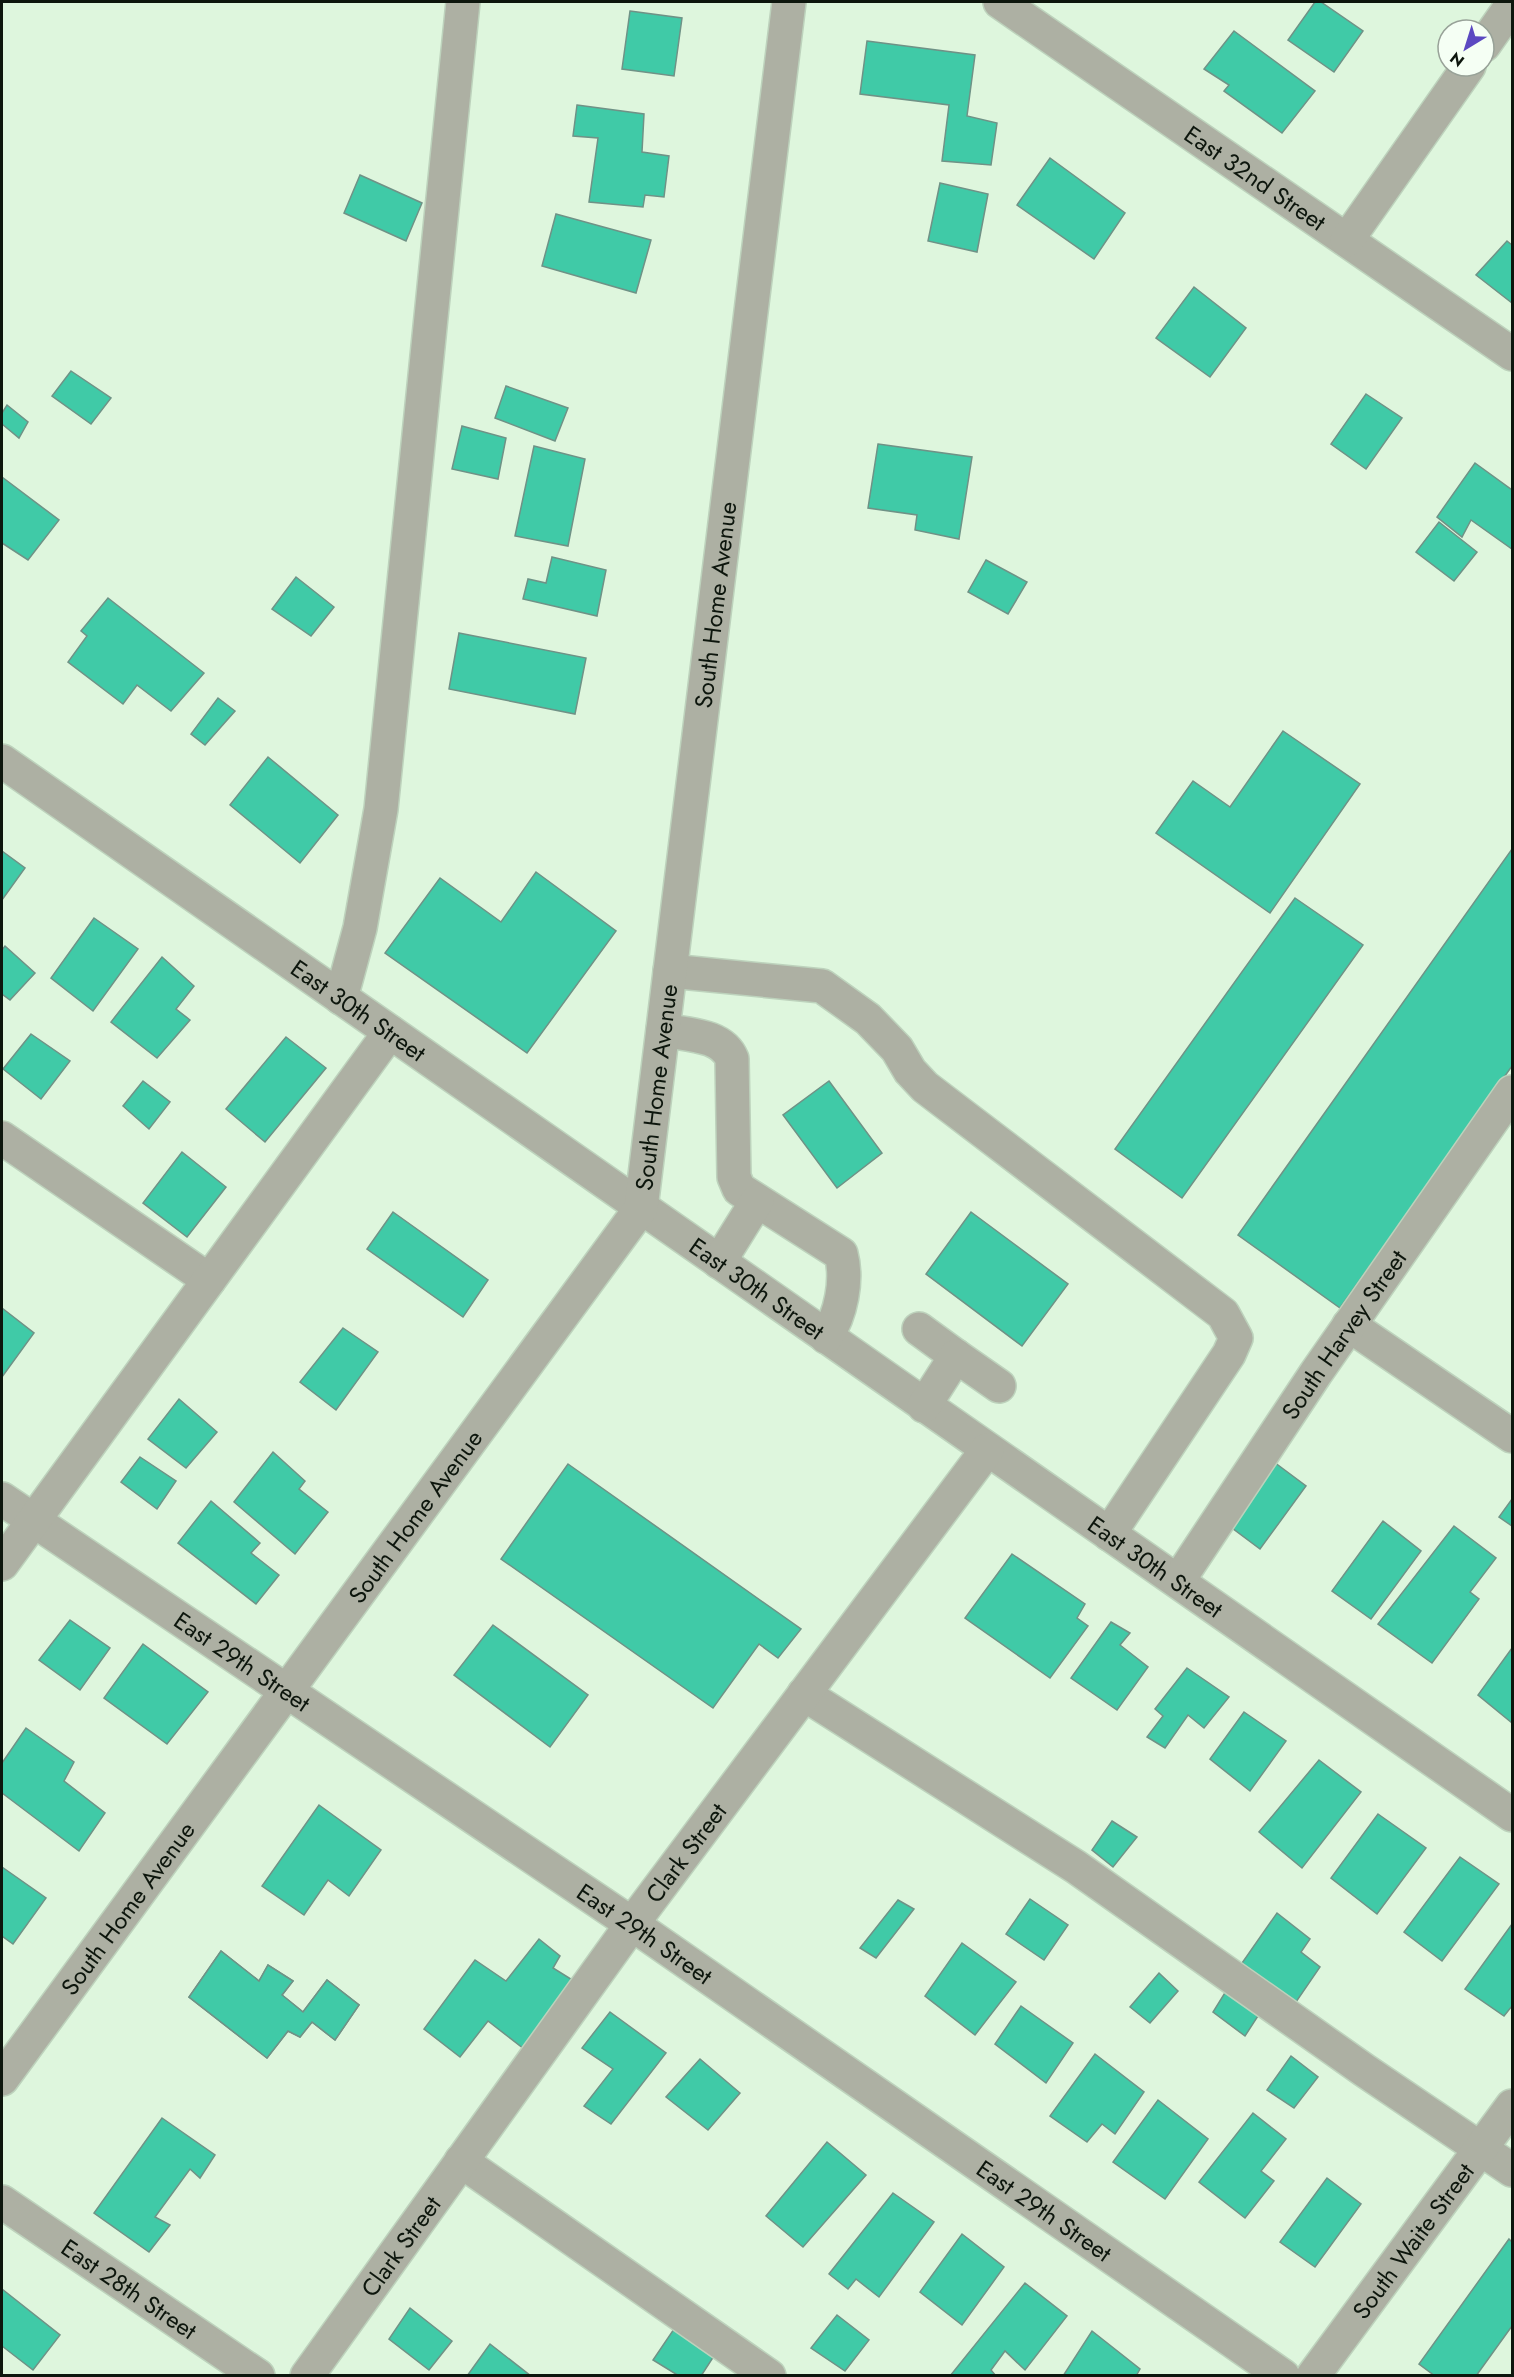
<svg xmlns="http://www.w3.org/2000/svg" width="1514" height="2377" font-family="Jost,sans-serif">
<rect width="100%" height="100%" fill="#def6dd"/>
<g fill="#40caa7" stroke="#6f9286" stroke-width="1.5">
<path d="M1315,2H1321L1363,31L1334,72L1288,40Z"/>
<path d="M630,11L682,18L674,76L622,69Z"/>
<path d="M1234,31L1315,91L1282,133L1224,91L1229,85L1204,69Z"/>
<path d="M867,41L975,55L967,116L997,123L991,165L942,161L949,105L860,94Z"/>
<path d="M577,105L644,114L642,152L669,156L664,197L645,195L643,207L589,202L598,138L573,136Z"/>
<path d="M1050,158L1125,213L1094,259L1017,205Z"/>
<path d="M360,175L422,203L406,241L344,213Z"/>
<path d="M940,183L988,194L977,252L928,241Z"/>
<path d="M556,214L651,240L636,293L542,266Z"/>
<path d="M1507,241L1512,245V303L1476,275Z"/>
<path d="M1194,287L1246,328L1210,377L1156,338Z"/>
<path d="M71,371L111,398L91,424L52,396Z"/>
<path d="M506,386L568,408L555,441L495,418Z"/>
<path d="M1366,394L1402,418L1366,469L1331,444Z"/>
<path d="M7,405L28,422L19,438L2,424V413Z"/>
<path d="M462,426L506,438L498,479L452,469Z"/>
<path d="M878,444L972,457L959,539L915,530L917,515L868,508Z"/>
<path d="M534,446L585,459L568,546L515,536Z"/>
<path d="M1475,463L1512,490V549L1471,520L1462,537L1437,517Z"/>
<path d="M2,477L59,520L28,560L2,543Z"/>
<path d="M1439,522L1477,552L1454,581L1416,552Z"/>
<path d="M552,557L606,570L597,616L523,599L528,579L546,583Z"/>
<path d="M986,560L1027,582L1008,614L968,592Z"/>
<path d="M296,577L334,607L311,636L272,609Z"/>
<path d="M108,598L204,673L171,711L137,685L123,704L68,662L87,636L81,631Z"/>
<path d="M459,633L586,658L575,714L449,689Z"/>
<path d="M218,698L235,711L205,745L191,734Z"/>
<path d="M1283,731L1360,784L1270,913L1156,833L1193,781L1230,807Z"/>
<path d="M268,757L338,815L300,863L230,805Z"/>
<path d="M1512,849V1066L1340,1308L1238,1235Z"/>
<path d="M2,851L25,868L2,900Z"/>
<path d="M536,872L616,931L527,1053L385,953L440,878L501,922Z"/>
<path d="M1295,898L1363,945L1182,1198L1115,1149Z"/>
<path d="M94,918L138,949L93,1011L51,978Z"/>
<path d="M5,946L35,973L10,1000L2,994V950Z"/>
<path d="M162,957L194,986L176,1009L190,1020L157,1058L111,1022Z"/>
<path d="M31,1034L70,1061L41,1099L3,1069Z"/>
<path d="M286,1037L326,1068L265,1142L226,1109Z"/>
<path d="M143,1081L170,1102L149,1129L123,1106Z"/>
<path d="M829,1081L882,1153L837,1188L783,1115Z"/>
<path d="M182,1152L226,1187L187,1237L143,1203Z"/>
<path d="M393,1212L488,1280L463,1317L367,1249Z"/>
<path d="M971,1212L1068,1284L1022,1346L926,1274Z"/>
<path d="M2,1308L34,1333L2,1377Z"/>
<path d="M343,1328L378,1352L336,1410L300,1382Z"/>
<path d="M179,1399L217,1432L186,1468L148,1439Z"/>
<path d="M273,1452L305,1481L299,1489L328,1512L295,1554L234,1502Z"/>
<path d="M140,1457L176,1481L157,1509L121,1482Z"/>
<path d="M1274,1462L1306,1486L1260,1549L1228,1525Z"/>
<path d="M568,1464L801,1629L778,1658L759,1644L713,1708L501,1559Z"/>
<path d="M1512,1499V1526L1499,1517Z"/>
<path d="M211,1501L260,1543L251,1553L279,1575L256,1604L178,1543Z"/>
<path d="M1383,1521L1421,1551L1371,1619L1332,1591Z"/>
<path d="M1454,1526L1496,1558L1470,1592L1479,1599L1432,1663L1378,1624Z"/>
<path d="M1012,1554L1085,1604L1077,1618L1088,1626L1050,1678L965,1618Z"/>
<path d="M70,1620L110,1648L80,1690L39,1660Z"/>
<path d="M1111,1622L1130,1633L1120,1645L1148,1667L1117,1710L1071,1678Z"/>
<path d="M493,1625L588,1695L550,1747L454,1675Z"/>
<path d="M143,1644L208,1692L167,1744L104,1698Z"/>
<path d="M1512,1648V1723L1478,1695Z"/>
<path d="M1187,1668L1229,1697L1204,1728L1188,1715L1165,1748L1147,1737L1163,1716L1155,1709Z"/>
<path d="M1244,1712L1286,1741L1250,1791L1210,1759Z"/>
<path d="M26,1728L74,1762L64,1781L105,1813L79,1851L2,1793V1763Z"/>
<path d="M1319,1760L1361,1792L1302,1868L1259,1832Z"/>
<path d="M319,1805L381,1850L349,1896L328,1880L304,1915L262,1886Z"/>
<path d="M1378,1814L1426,1848L1377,1914L1331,1878Z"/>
<path d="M1112,1821L1137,1837L1113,1867L1092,1850Z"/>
<path d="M1460,1857L1499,1884L1442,1961L1404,1932Z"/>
<path d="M2,1867L46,1898L13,1944L2,1936Z"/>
<path d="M1030,1899L1068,1925L1044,1960L1006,1934Z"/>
<path d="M898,1900L914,1909L876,1958L860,1948Z"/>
<path d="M1277,1913L1310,1939L1301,1952L1320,1967L1296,2002L1242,1963Z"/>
<path d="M1512,1924V2006L1504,2016L1465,1989Z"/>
<path d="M539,1939L560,1956L553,1968L574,1981L524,2049L488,2021L460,2057L424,2029L475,1960L506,1981Z"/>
<path d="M962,1943L1016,1982L975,2035L925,1996Z"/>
<path d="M221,1951L259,1981L268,1965L293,1981L282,1995L303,2012L327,1980L359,2005L335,2040L312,2022L300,2037L288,2031L267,2058L189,1997Z"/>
<path d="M221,1951L259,1981L268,1965L293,1981L282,1995L303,2012L327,1980L359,2005L335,2040L312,2022L300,2037L288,2031L267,2058L189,1997Z"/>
<path d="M1159,1973L1178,1991L1150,2023L1130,2007Z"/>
<path d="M1226,1991L1258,2016L1245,2036L1213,2012Z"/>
<path d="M1021,2006L1073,2043L1046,2083L995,2044Z"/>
<path d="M610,2012L666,2053L611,2124L584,2106L613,2069L582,2048Z"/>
<path d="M1095,2054L1144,2092L1115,2134L1102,2124L1087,2142L1050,2116Z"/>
<path d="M1291,2056L1318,2077L1294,2108L1267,2090Z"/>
<path d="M700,2059L740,2093L708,2130L666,2097Z"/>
<path d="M1158,2100L1208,2139L1165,2199L1113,2162Z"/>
<path d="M1253,2113L1286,2139L1261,2171L1274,2181L1245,2218L1199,2182Z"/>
<path d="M162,2118L215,2155L200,2178L190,2169L155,2217L170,2225L149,2252L94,2213Z"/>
<path d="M827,2142L866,2175L803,2247L766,2216Z"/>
<path d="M1327,2178L1361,2204L1315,2267L1280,2242Z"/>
<path d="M893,2193L934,2222L879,2297L856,2279L848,2289L829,2274Z"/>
<path d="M962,2234L1004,2267L962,2325L920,2292Z"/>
<path d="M1509,2239L1512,2242V2326L1476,2376H1435L1419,2364Z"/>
<path d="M1025,2283L1067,2316L1025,2370L1005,2351L991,2370L996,2376H950Z"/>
<path d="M2,2289L60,2335L33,2370L2,2346Z"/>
<path d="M410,2308L452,2341L429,2370L389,2339Z"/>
<path d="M837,2315L869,2340L845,2371L811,2348Z"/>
<path d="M674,2329L714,2356L701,2376H679L653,2360Z"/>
<path d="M1092,2331L1140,2369L1136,2376H1063Z"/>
<path d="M490,2344L531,2376H467Z"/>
</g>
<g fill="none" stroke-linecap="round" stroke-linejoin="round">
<g stroke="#bdd2bc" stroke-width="36">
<g id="minor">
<path id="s1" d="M1000,2L1512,354"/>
<path d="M1484,45L1512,5"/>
<path d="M1347,240L1469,66"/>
<path id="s2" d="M2,761L1512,1815"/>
<path d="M670,971L822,986L868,1019L897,1049L910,1071L925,1087L1223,1314L1236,1338L1229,1354L1109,1534"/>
<path d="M341,998L360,928L381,809L463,2"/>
<path d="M663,1030C687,1035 722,1034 732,1059L734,1177L739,1189L841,1254C848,1280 841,1315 826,1337"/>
<path d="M2,1138L209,1280"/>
<path d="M719,1262L757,1201"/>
<path d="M1349,1325L1512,1436"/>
<path d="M919,1329L956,1356"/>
<path d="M924,1406L956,1356L999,1386"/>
<path id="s3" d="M2,1499L632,1924L1283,2376"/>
<path d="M2,1564L390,1032"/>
<path id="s4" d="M1178,1581L1316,1373L1512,1092"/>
<path d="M804,1694L1076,1867L1364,2070L1512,2170"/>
<path id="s5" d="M2,2079L641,1208L789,2"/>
<path d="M461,2161L769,2376"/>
<path id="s6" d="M2,2202L258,2376"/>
<path id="s7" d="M307,2376L632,1924L987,1450"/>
<path id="s8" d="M1313,2376L1512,2106"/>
</g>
</g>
<use href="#minor" stroke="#adb0a3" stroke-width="33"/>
</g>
<g text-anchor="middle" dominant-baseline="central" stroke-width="6" stroke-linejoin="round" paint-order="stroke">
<g font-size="24" fill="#0d160d" stroke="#f5fff4">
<text stroke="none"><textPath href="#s1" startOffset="310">East 32nd Street</textPath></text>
<text stroke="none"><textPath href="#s5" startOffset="1688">South Home Avenue</textPath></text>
<text stroke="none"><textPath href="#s2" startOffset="435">East 30th Street</textPath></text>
<text stroke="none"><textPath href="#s5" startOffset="1202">South Home Avenue</textPath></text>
<text stroke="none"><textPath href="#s2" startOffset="921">East 30th Street</textPath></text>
<text stroke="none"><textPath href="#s4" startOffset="297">South Harvey Street</textPath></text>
<text stroke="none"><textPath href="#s5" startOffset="698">South Home Avenue</textPath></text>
<text stroke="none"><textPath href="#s2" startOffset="1407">East 30th Street</textPath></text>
<text stroke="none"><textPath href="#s3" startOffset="290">East 29th Street</textPath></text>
<text stroke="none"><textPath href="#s7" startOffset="646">Clark Street</textPath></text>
<text stroke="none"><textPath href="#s5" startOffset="212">South Home Avenue</textPath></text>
<text stroke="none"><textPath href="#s3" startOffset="776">East 29th Street</textPath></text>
<text stroke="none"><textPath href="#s3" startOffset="1262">East 29th Street</textPath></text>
<text stroke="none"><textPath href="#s8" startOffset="168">South Waite Street</textPath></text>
<text stroke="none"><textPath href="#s7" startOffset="160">Clark Street</textPath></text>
<text stroke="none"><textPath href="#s6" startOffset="154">East 28th Street</textPath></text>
</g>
</g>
<rect width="1514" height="2377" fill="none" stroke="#0d160d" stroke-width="6"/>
<g transform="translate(1466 48) rotate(218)"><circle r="28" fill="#f5fff4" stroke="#98a298" stroke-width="1.5"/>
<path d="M0-4.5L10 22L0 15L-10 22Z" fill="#5b49c1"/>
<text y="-9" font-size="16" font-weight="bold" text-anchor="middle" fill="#0d160d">N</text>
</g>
</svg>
